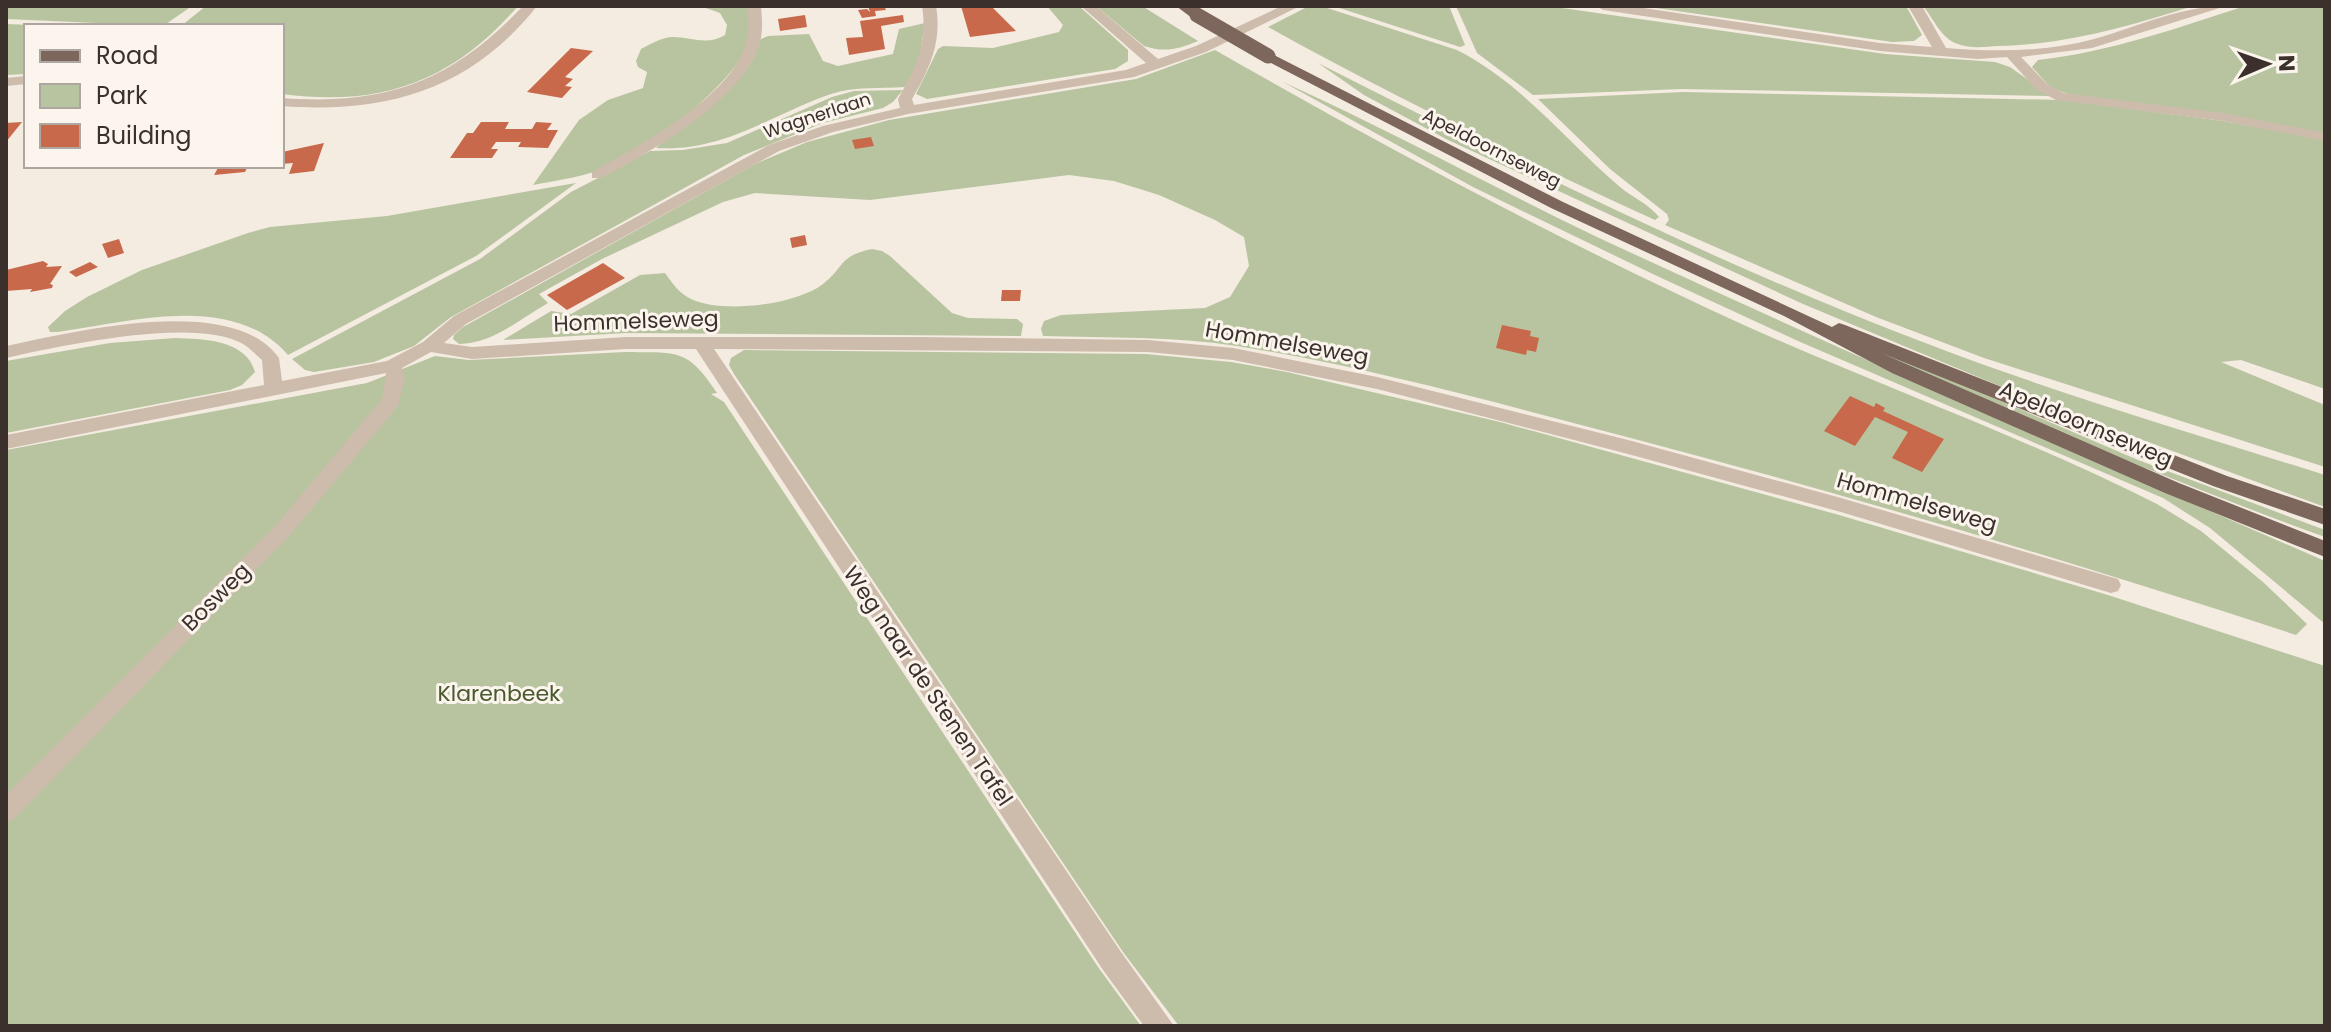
<svg xmlns="http://www.w3.org/2000/svg" width="2331" height="1032" font-family="Poppins,sans-serif">
<rect width="100%" height="100%" fill="#f4ebe1"/>
<g fill="#b8c4a0">
<path d="M6,6H192L163,26L6,19Z"/>
<path d="M206,6H518C452,82 381,107 282,94V26H181Z"/>
<path d="M700,6H748C749,19 751,37 746,49C724,93 640,156 594,172C575,178 553,181 533,185L579,120L608,100L643,88L647,72L638,67L636,61L641,49C651,44 662,37 673,37C690,37 708,46 725,35L727,25L720,13Z"/>
<path d="M1047,6H1079L1128,50V61L1115,69L927,99L916,94L938,49L943,46L993,48L1059,32L1063,25Z"/>
<path d="M1096,6H1142L1198,41C1179,49 1164,53 1144,46Z"/>
<path d="M1309,6H1321L1457,50C1522,83 1565,140 1620,187C1632,197 1650,205 1659,217L1655,220C1524,160 1392,96 1268,27Z"/>
<path d="M1333,6H1449L1465,45L1460,47Z"/>
<path d="M1456,6H1548L1885,54L1995,62L2010,67L2051,96L1681,89L1533,95L1477,53Z"/>
<path d="M1642,6H1906L1922,35L1914,41L1892,42Z"/>
<path d="M1923,6H2193C2129,26 2066,45 1998,46C1984,47 1969,49 1955,43C1939,35 1934,19 1923,6Z"/>
<path d="M2245,6H2325V134L2073,96L2050,87L2032,67L2038,60C2110,52 2177,28 2245,6Z"/>
<path d="M925,23L918,66L905,87C880,89 855,86 831,94C770,115 725,152 656,148L753,56L761,39L768,36L809,34L823,61L838,66L893,54L899,29Z"/>
<path d="M6,24L57,26H26V74L6,75Z"/>
<path d="M1215,50C1388,149 1564,243 1746,326C1882,387 2024,437 2157,504L2201,531L2263,582L2307,624L2296,635C2080,564 1862,499 1642,441C1508,406 1374,368 1237,346C1173,336 1107,338 1043,336L1041,329L1044,321L1061,315L1205,308L1230,297L1249,266L1244,237L1215,220L1159,195L1114,181L1069,175L870,200L755,193L723,202L602,259L539,294L548,303C520,319 492,344 459,344L453,339L454,335L463,327L755,164L807,142L889,120L1136,79Z"/>
<path d="M1318,63C1517,164 1719,265 1928,344C2058,394 2192,433 2325,475V507L2031,399L1803,304L1446,139L1364,95Z"/>
<path d="M1283,82C1390,130 1492,187 1597,237C1838,349 2081,455 2325,561V624L2210,528L2163,498L1798,341L1657,276L1473,187Z"/>
<path d="M903,90L893,102L883,108L823,123L744,155L451,317L414,346L374,362L314,372L305,370L292,359L480,259L571,192L650,151L683,150L727,143L832,97L854,91Z"/>
<path d="M1683,92L2062,100L2223,121L2325,140V389L2241,360L2221,362L2325,405V467L1984,358L1876,317L1665,225L1669,220L1667,214L1610,169L1538,99Z"/>
<path d="M576,183L476,256L288,355C232,291 131,322 57,332H50L48,327L65,311L87,297L142,270L248,233L270,227L387,216Z"/>
<path d="M872,249L882,251L890,256L952,313L968,318L1017,319L1023,324L1021,336L626,333L503,340L551,311L571,314L640,275L665,273C672,283 680,294 691,299C722,314 796,305 823,284C845,267 838,256 872,249Z"/>
<path d="M175,338C202,339 246,339 255,372L242,385L230,390L6,433V361L110,343Z"/>
<path d="M1859,345L1898,357L2138,460L2325,530V537C2167,480 2013,413 1859,345Z"/>
<path d="M744,350L1146,354L1231,362L1287,372L1500,422L1839,515L2108,595L2325,666V1026H1179L1123,952L734,374L729,365L731,358Z"/>
<path d="M625,352C676,353 687,347 717,393L711,394L724,402L1098,967L1141,1026H6V450L367,383L435,356L469,360Z"/>
</g>
<g fill="#c8694b">
<path d="M868,6H884L886,10L875,11L876,16L862,18L858,10L867,9L870,12Z"/>
<path d="M961,6H991L1016,31L970,37Z"/>
<path d="M805,15L807,27L780,31L778,19Z"/>
<path d="M903,15L904,22L881,26L885,49L849,55L846,38L863,37L860,21Z"/>
<path d="M571,48L593,51L565,77L573,79L565,86L572,87L562,98L527,92Z"/>
<path d="M22,122L6,142V123Z"/>
<path d="M481,122H509L505,129H532L536,122L552,123L547,130H558L548,148L518,147L521,142H496L491,149H498L492,158H450L467,133H473Z"/>
<path d="M871,137L874,146L855,149L852,140Z"/>
<path d="M324,143L314,171L289,174L293,163L282,164V152Z"/>
<path d="M219,166H248L245,172L214,175Z"/>
<path d="M805,235L807,245L792,248L790,238Z"/>
<path d="M119,239L124,253L108,258L102,244Z"/>
<path d="M43,261L48,264L46,267L62,266L50,284L53,285L52,288L30,292L32,289L6,291V270Z"/>
<path d="M90,262L98,267L76,277L69,272Z"/>
<path d="M603,263L625,278L567,310L547,295Z"/>
<path d="M1002,290H1021L1020,301H1001Z"/>
<path d="M1502,325L1531,331L1530,336L1539,338L1536,352L1527,350L1526,355L1496,348Z"/>
<path d="M1850,396L1874,407L1876,403L1885,408L1883,411L1944,439L1922,472L1892,458L1908,432L1875,417L1855,446L1824,431Z"/>
</g>
<g fill="none" stroke-linecap="round" stroke-linejoin="round">
<g fill="#cdbbac" fill-rule="evenodd">
<path d="M523,6H537C471,90 385,114 282,106V98C385,106 452,82 523,6Z"/>
<path d="M747,6H761C762,18 763,31 760,43C745,99 650,152 602,178H592V172C638,146 731,98 746,43C750,31 748,18 747,6Z"/>
<path d="M922,6H936C942,42 930,68 912,99L914,105L1126,70L1146,63L1081,6H1096L1158,59L1196,46L1282,6H1300L1206,52L1134,77L908,114L833,132L779,151L466,324L444,343L472,347L625,337H917L1148,340L1233,348L1377,377L1628,440L1841,498L2111,577L2118,579L2121,585L2118,591L2111,593L1841,512L1628,454L1377,389L1233,360L1148,352L714,349L1121,952L1174,1026H1144L1103,970L696,349H625L472,359L431,352L402,368L405,377L398,406L290,535L14,819L6,822V795L276,525L382,399L386,373L6,449V435L264,385L262,360C256,355 250,348 243,344C197,316 58,346 6,358V346C72,332 233,292 279,358L282,381L387,361L423,342L454,316L769,145L823,126L900,108L898,99C916,68 928,42 922,6Z"/>
<path d="M1596,6H1630L1880,43L1932,47L1908,6H1922L1946,48C1994,52 2047,52 2094,39C2137,27 2181,6 2226,6L2092,48L2021,57L2047,84L2064,93L2223,113L2325,133V141L2223,121L2056,100L2037,90L2007,57L1978,59L1880,51L1603,10Z"/>
<path d="M26,76V84L6,86V78Z"/>
</g>
<g fill="#7d675c" fill-rule="evenodd">
<path d="M1176,6H1192L1204,15L1192,18Z"/>
<path d="M1268,52L1563,202L1832,327L1839,323L1845,325L2227,476L2325,509V525L2213,486L1881,353L2179,483L2325,541V557L2165,493L1892,373L1784,316L1551,208L1263,59V53Z"/>
</g>
<path stroke="#7d675c" stroke-width="15" d="M1197,15L1268,56"/>
</g>
<g text-anchor="middle" dominant-baseline="central" stroke-width="6" stroke-linejoin="round" paint-order="stroke">
<g font-size="18" fill="#3b302b" stroke="#fbf5ee">
<text transform="translate(817 115) rotate(-18)">Wagnerlaan</text>
<text transform="translate(1492 148) rotate(27)">Apeldoornseweg</text>
</g>
<g font-size="22" fill="#3b302b" stroke="#fbf5ee">
<text transform="translate(636 321) rotate(-2)">Hommelseweg</text>
<text transform="translate(1287 343) rotate(10)">Hommelseweg</text>
<text transform="translate(2086 424) rotate(23)">Apeldoornseweg</text>
<text transform="translate(1917 502) rotate(16)">Hommelseweg</text>
<text transform="translate(216 597) rotate(-45)">Bosweg</text>
<text transform="translate(928 686) rotate(56)">Weg naar de Stenen Tafel</text>
</g>
<g font-size="22" fill="#4a5a2e" stroke="#fbf5ee">
<text x="499" y="693">Klarenbeek</text>
</g>
</g>
<rect width="2331" height="1032" fill="none" stroke="#3b302b" stroke-width="16"/>
<rect x="24" y="24" width="260" height="144" fill="#fbf5ee" stroke="#aea6a0" stroke-width="2"/>
<rect x="40" y="50" width="40" height="12" fill="#7d675c" stroke="#aea6a0" stroke-width="2"/>
<text x="96" y="64" font-size="24" fill="#3b302b">Road</text>
<rect x="40" y="84" width="40" height="24" fill="#b8c4a0" stroke="#aea6a0" stroke-width="2"/>
<text x="96" y="104" font-size="24" fill="#3b302b">Park</text>
<rect x="40" y="124" width="40" height="24" fill="#c8694b" stroke="#aea6a0" stroke-width="2"/>
<text x="96" y="144" font-size="24" fill="#3b302b">Building</text>
<g transform="translate(2267 64) rotate(88)" stroke="#fbf5ee" stroke-width="6" paint-order="stroke">
<path d="M0-6L14 30L0 20L-14 30Z" fill="#3b302b"/>
<text y="-12" font-size="22" font-weight="bold" text-anchor="middle" fill="#3b302b">N</text>
</g>
</svg>
